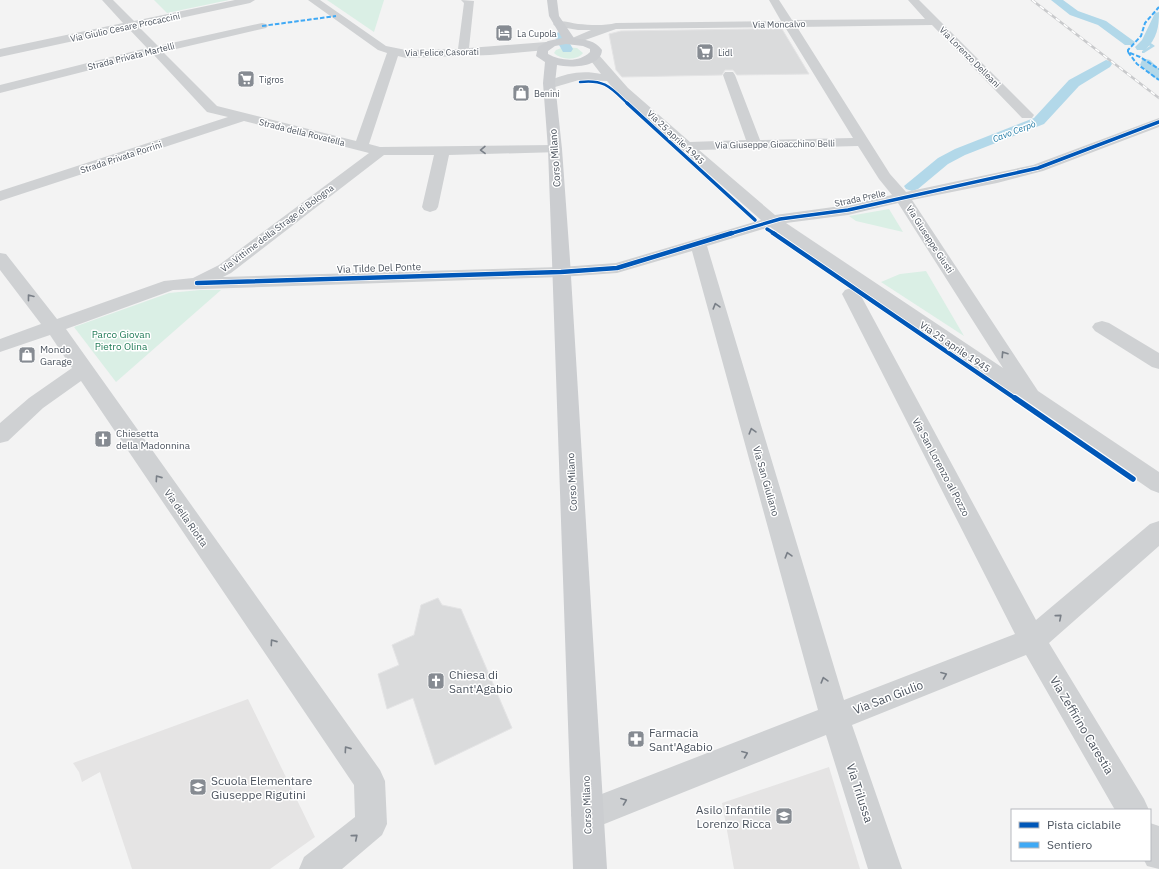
<svg xmlns="http://www.w3.org/2000/svg" width="1159" height="869" font-family="'IBM Plex Sans',sans-serif">
<rect width="100%" height="100%" fill="#f3f3f3"/>
<g fill="#e5e4e4">
<path d="M248,699L315,837L270,869H132L100,772L82,782L79,772L73,763Z"/>
<path d="M829,767L860,869H734L722,803Z"/>
</g>
<g fill="#daefe5">
<path d="M154,0H229L167,13Z"/>
<path d="M327,0H384L374,32Z"/>
<path d="M564,47L577,48L583,53C577,61 561,60 554,53L556,50Z"/>
<path d="M889,209L903,232L856,221L849,216Z"/>
<path d="M926,271L964,336L881,282L900,274Z"/>
<path d="M200,290H221L116,382L74,327L169,293Z"/>
</g>
<g fill="none" stroke-linecap="round" stroke-linejoin="round">
<path fill="#b2d8e9" fill-rule="evenodd" d="M1146,41H1148L1155,46L1144,53H1142V51L1150,46L1146,43Z"/>
<g fill="#b2d8e9" fill-rule="evenodd">
<path d="M1051,0H1063L1078,11L1106,21L1135,42L1133,45H1125L1098,25L1070,15Z"/>
<path d="M1159,12C1159,27 1157,39 1145,50H1137L1135,47L1142,40L1155,13Z"/>
<path d="M560,32L564,33L573,49L571,52H563L554,36L556,33Z"/>
<path d="M1146,59L1150,60L1159,69V79L1154,78L1140,65L1142,60Z"/>
<path d="M1106,60L1110,61L1112,64L1110,67L1079,86L1044,124L965,155L948,164L918,189L912,191L906,189L904,186L938,158L955,149L1034,118L1069,80Z"/>
</g>
</g>
<g fill="#dadbdc" stroke="#e4e4e5">
<path d="M754,29H782L809,74L737,75L733,70H725L722,75L622,77L616,70L609,34L621,31Z"/>
<path d="M438,598L442,605L461,609L512,728L435,765L413,698L387,709L378,674L399,665L392,645L414,635L421,605Z"/>
</g>
<g fill="none" stroke-linecap="round" stroke-linejoin="round">
<g fill="#cfd1d3" fill-rule="evenodd">
<path d="M102,0H113L134,21L235,0H255L250,3L139,27L158,46L262,23L266,24L268,26L266,28L163,52L217,106L356,141L387,53L378,50L308,0H320L386,46L406,50L458,49L464,3L461,0L474,1L469,48L546,42L550,44L552,46L550,48L546,50L490,55L406,58L398,56L369,144L380,147L555,145L560,146L562,149L560,152L449,155L438,207L436,210L430,212L424,210L422,207L434,155H384L231,273L223,277L561,267L616,263L761,220L618,94L607,81L579,80L555,87L551,86L549,83L551,80C567,73 583,70 601,74L588,57L590,54H598L628,88L690,142L746,140L723,75L725,72H733L735,75L760,140L853,138L785,27L616,29L574,44L570,43L568,41L570,39L591,30H578L555,26L553,24L555,22C563,20 570,23 578,24C590,25 604,26 616,23L781,21L769,0H779L792,20L925,19L908,0H919L1034,115L1032,118H1022L932,25L797,27L890,174L906,192L1033,165L1159,118V127L1043,171L997,183L912,200L1038,391L1159,472V493L1151,490L770,227L707,246L844,700L1015,634L842,294L845,290L851,288L857,290L860,294L1036,620L1150,524L1159,521V546L1049,643L1144,799L1149,810H1115L1026,655L852,725L902,869H868L826,735L587,831L576,826L571,815L576,804L818,710L692,251L617,273L561,277L173,290L66,329L380,770L385,781L387,824L382,835L342,869H299L304,857L355,817L354,785L81,381L43,408L8,441L0,443V423L29,398L72,368L50,335L0,352V339L41,324L0,270V253L6,254L57,319L164,281L193,278L219,265L369,153L244,121L0,201V191L228,117L207,112L153,54L0,93V85L147,48L129,29L0,57V49L123,23ZM858,146L879,179L892,195L848,205L775,215L699,150ZM898,203L1003,368L786,223L848,215Z"/>
<path d="M1102,321L1109,323L1159,353V369L1152,367L1095,331L1092,327L1095,323Z"/>
<path d="M1150,823L1159,826V869L1147,866L1144,860H1150Z"/>
</g>
<path fill="#cbcdd0" fill-rule="evenodd" d="M547,0H557L559,16L574,38C585,40 595,40 602,50C601,68 569,68 557,65L555,83L562,149L570,260L607,869H573L552,260L548,149L543,83L545,62L536,56L538,47L548,41L562,38L549,16ZM566,44L583,46L590,49V52C579,63 561,61 548,54V51L555,46Z"/>
<g stroke="#c9cacc" stroke-width="2.5">
<path id="rail" d="M1032,0L1159,98"/>
</g>
<use href="#rail" stroke="#fff" stroke-width="1.5" stroke-dasharray="5" stroke-linecap="butt"/>
<g stroke="#3fa9f5" stroke-width="2" stroke-dasharray="4.5 2" stroke-linecap="butt">
<path d="M262,26L336,16"/>
<path d="M1128,52V50L1141,36L1145,23L1159,7"/>
<path d="M1128,52L1137,64L1159,80"/>
<path d="M1130,53L1140,57L1159,69"/>
</g>
<g stroke="#fff" stroke-width="4">
<path id="cycleway-far3" d="M580,82C605,79 611,88 628,104"/>
</g>
<g stroke="#fff" stroke-width="5">
<g id="cycleway-far2">
<path d="M627,103L755,220"/>
<path d="M767,229L775,234"/>
<path d="M729,234L780,219L848,210L1038,168L1159,122"/>
</g>
</g>
<g stroke="#fff" stroke-width="6">
<g id="cycleway-far1">
<path d="M773,233L1016,399"/>
<path d="M197,283L561,272L617,268L732,233"/>
</g>
</g>
<g stroke="#fff" stroke-width="8">
<path id="cycleway" d="M1015,398L1133,479"/>
</g>
<use href="#cycleway-far3" stroke="#0057b8" stroke-width="2.5"/>
<use href="#cycleway-far2" stroke="#0057b8" stroke-width="3.5"/>
<use href="#cycleway-far1" stroke="#0057b8" stroke-width="4.5"/>
<use href="#cycleway" stroke="#0057b8" stroke-width="5.5"/>
</g>
<defs><path id="oneway-chevron" d="M-2-3.5L2.5 0L-2 3.5" fill="none" stroke-width="1.6" stroke-linecap="round" stroke-linejoin="round"/></defs>
<g stroke="#797f87">
<use href="#oneway-chevron" transform="translate(483 150) rotate(179)"/>
<use href="#oneway-chevron" transform="translate(30 297) rotate(-128)"/>
<use href="#oneway-chevron" transform="translate(716 306) rotate(-106)"/>
<use href="#oneway-chevron" transform="translate(1004 354) rotate(-123)"/>
<use href="#oneway-chevron" transform="translate(752 431) rotate(-106)"/>
<use href="#oneway-chevron" transform="translate(158 478) rotate(-125)"/>
<use href="#oneway-chevron" transform="translate(788 555) rotate(-106)"/>
<use href="#oneway-chevron" transform="translate(1059 617) rotate(-41)"/>
<use href="#oneway-chevron" transform="translate(273 642) rotate(-125)"/>
<use href="#oneway-chevron" transform="translate(944 675) rotate(-21)"/>
<use href="#oneway-chevron" transform="translate(824 680) rotate(-106)"/>
<use href="#oneway-chevron" transform="translate(347 749) rotate(-125)"/>
<use href="#oneway-chevron" transform="translate(745 754) rotate(-22)"/>
<use href="#oneway-chevron" transform="translate(624 801) rotate(-21)"/>
<use href="#oneway-chevron" transform="translate(355 837) rotate(-40)"/>
</g>
<defs>
<g id="hotel-square" transform="scale(0.9)"><rect x="-9" y="-9" width="18" height="18" rx="4" fill="#868b92" stroke="#fff"/><path d="M-6-4.5h1.5V1H6V5H4.5V3h-9V5H-6ZM-4 0a1.8 1.8 0 1 1 3.6 0ZM.5 0V-2.5h3Q6-2.5 6 0Z" fill="#fff"/></g>
<g id="supermarket-square" transform="scale(0.9)"><rect x="-9" y="-9" width="18" height="18" rx="4" fill="#868b92" stroke="#fff"/><path d="M-6-5.5h2.5l.6 2H6L4.5 2H-2.5L-4.4-4H-6ZM-1.5 3.2a1.3 1.3 0 1 0 .1 0ZM3 3.2a1.3 1.3 0 1 0 .1 0Z" fill="#fff"/></g>
<g id="shop-square" transform="scale(0.9)"><rect x="-9" y="-9" width="18" height="18" rx="4" fill="#868b92" stroke="#fff"/><path d="M-5-2.5h2.3a2.7 3.5 0 0 1 5.4 0H5L5.5 6h-11ZM-1.5-2.5h3a1.5 2.3 0 0 0-3 0Z" fill="#fff"/></g>
<g id="church-square" transform="scale(0.9)"><rect x="-9" y="-9" width="18" height="18" rx="4" fill="#868b92" stroke="#fff"/><path d="M-1.2-6h2.4v3.5h3.3v2.4h-3.3V6h-2.4V-.1h-3.3v-2.4h3.3Z" fill="#fff"/></g>
<g id="pharmacy-square" transform="scale(0.9)"><rect x="-9" y="-9" width="18" height="18" rx="4" fill="#868b92" stroke="#fff"/><path d="M-2-6h4v4h4v4h-4v4h-4v-4h-4v-4h4Z" fill="#fff"/></g>
<g id="school-square" transform="scale(0.9)"><rect x="-9" y="-9" width="18" height="18" rx="4" fill="#868b92" stroke="#fff"/><path d="M0-5L7-2L0 1L-7-2ZM-4 1L0 2.5L4 1V4Q0 6-4 4Z" fill="#fff"/></g>
</defs>
<g fill-rule="evenodd">
<use href="#hotel-square" x="504" y="33"/>
<use href="#supermarket-square" x="705" y="52"/>
<use href="#supermarket-square" x="246" y="79"/>
<use href="#shop-square" x="521" y="93"/>
<use href="#shop-square" x="27" y="355"/>
<use href="#church-square" x="103" y="439"/>
<use href="#church-square" x="436" y="681"/>
<use href="#pharmacy-square" x="636" y="739"/>
<use href="#school-square" x="198" y="787"/>
<use href="#school-square" x="784" y="816"/>
</g>
<g text-anchor="middle" dominant-baseline="central" stroke-width="3" stroke-linejoin="round" paint-order="stroke">
<g font-size="9" fill="#4b535e" stroke="#fff">
<text transform="translate(779 24) rotate(-1)">Via Moncalvo</text>
<text transform="translate(125 27) rotate(-12)">Via Giulio Cesare Procaccini</text>
<text transform="translate(442 52) rotate(-1)">Via Felice Casorati</text>
<text transform="translate(131 56) rotate(-14)">Strada Privata Martelli</text>
<text transform="translate(970 57) rotate(45)">Via Lorenzo Delleani</text>
<text transform="translate(302 132) rotate(14)">Strada della Rovatella</text>
<text transform="translate(676 137) rotate(43)">Via 25 aprile 1945</text>
<text transform="translate(775 144) rotate(-1)">Via Giuseppe Gioacchino Belli</text>
<text transform="translate(121 157) rotate(-18)">Strada Privata Porrini</text>
<text transform="translate(860 198) rotate(-12)">Strada Prelle</text>
<text transform="translate(277 228) rotate(-37)">Via Vittime della Strage di Bologna</text>
<text transform="translate(930 239) rotate(57)">Via Giuseppe Giusti</text>
</g>
<g font-size="9" fill="#4b535e" stroke="#fff" text-anchor="start">
<text x="517" y="33">La Cupola</text>
<text x="718" y="52">Lidl</text>
<text x="259" y="79">Tigros</text>
<text x="534" y="93">Benini</text>
</g>
<g font-size="9" font-style="italic" fill="#1976a2" stroke="#fff">
<text transform="translate(1014 131) rotate(-21)">Cavo Cerpò</text>
</g>
<g font-size="10" fill="#4b535e" stroke="#fff">
<text transform="translate(555 158) rotate(-94)">Corso Milano</text>
<text transform="translate(379 268) rotate(-2)">Via Tilde Del Ponte</text>
<text transform="translate(955 347) rotate(34)">Via 25 aprile 1945</text>
<text transform="translate(941 467) rotate(62)">Via San Lorenzo al Pozzo</text>
<text transform="translate(766 481) rotate(74)">Via San Giuliano</text>
<text transform="translate(572 482) rotate(-93)">Corso Milano</text>
<text transform="translate(186 518) rotate(55)">Via della Riotta</text>
<text transform="translate(587 805) rotate(-92)">Corso Milano</text>
</g>
<g font-size="10" fill="#207b57" stroke="#fff">
<text x="121" y="334">Parco Giovan<tspan x="121" dy="12">Pietro Olina</tspan></text>
</g>
<g font-size="10" fill="#4b535e" stroke="#fff" text-anchor="start">
<text x="40" y="349">Mondo<tspan x="40" dy="12">Garage</tspan></text>
<text x="116" y="433">Chiesetta<tspan x="116" dy="12">della Madonnina</tspan></text>
</g>
<g font-size="12" fill="#4b535e" stroke="#fff" text-anchor="start">
<text x="449" y="674">Chiesa di<tspan x="449" dy="14">Sant'Agabio</tspan></text>
<text x="649" y="732">Farmacia<tspan x="649" dy="14">Sant'Agabio</tspan></text>
<text x="211" y="780">Scuola Elementare<tspan x="211" dy="14">Giuseppe Rigutini</tspan></text>
<text x="771" y="809" text-anchor="end">Asilo Infantile<tspan x="771" dy="14">Lorenzo Ricca</tspan></text>
</g>
<g font-size="12" fill="#4b535e" stroke="#fff">
<text transform="translate(888 697) rotate(-21)">Via San Giulio</text>
<text transform="translate(1082 725) rotate(59)">Via Zeffirino Carestia</text>
<text transform="translate(860 793) rotate(72)">Via Trilussa</text>
</g>
</g>
<rect x="1011" y="809" width="140" height="52" fill="#ffffff" stroke="#b7babf"/>
<rect x="1019" y="822" width="20" height="6" fill="#0057b8" stroke="#b7babf"/>
<text x="1047" y="829" font-size="12" fill="#4b535e">Pista ciclabile</text>
<rect x="1019" y="842" width="20" height="6" fill="#3fa9f5" stroke="#b7babf"/>
<text x="1047" y="849" font-size="12" fill="#4b535e">Sentiero</text>
</svg>
